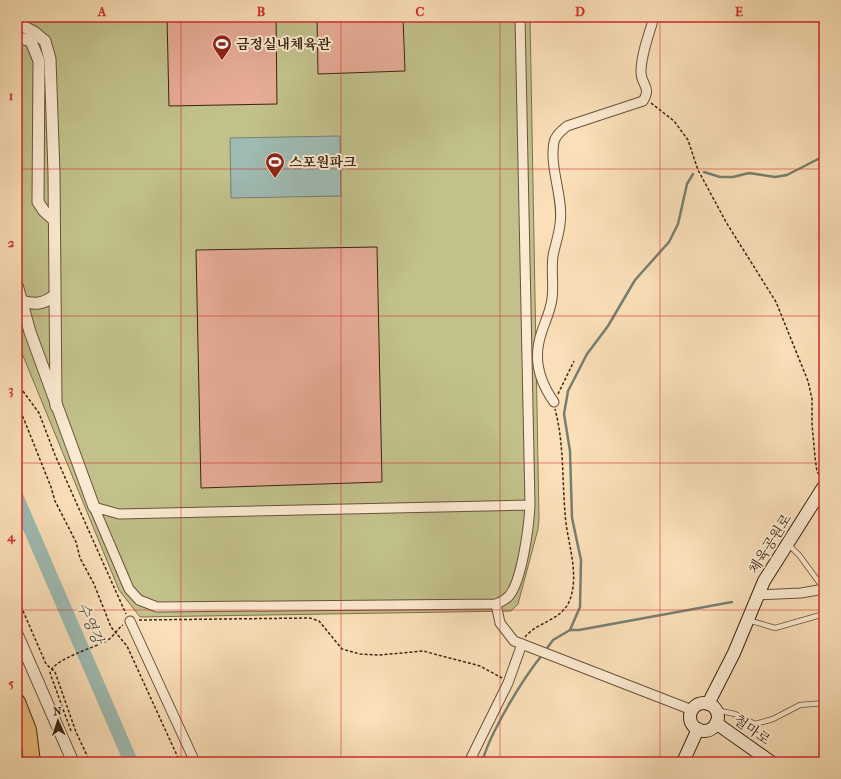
<svg xmlns="http://www.w3.org/2000/svg" width="841" height="779" font-family="'IM FELL French Canon','Noto Serif KR',serif">
<rect width="100%" height="100%" fill="#fbe0b9"/>
<filter id="stains"><feTurbulence type="fractalNoise" baseFrequency=".005" numOctaves="4"/><feColorMatrix values="0 0 0 0 .2 0 0 0 0 .09 0 0 0 0 .02 0 0 0 .5 -.17"/></filter>
<radialGradient id="worn" r=".72"><stop offset=".6" stop-color="#630" stop-opacity="0"/><stop offset="1" stop-color="#630" stop-opacity=".3"/></radialGradient>
<path fill="#c2c18c" stroke="#7e724e" d="M17,17H530L539,519L538,529L518,604L511,611L140,617L119,590L17,341Z"/>
<path fill="#9fbcb4" stroke="#777f72" d="M340,136L341,196L231,198L230,138Z"/>
<g fill="none" stroke-linecap="round" stroke-linejoin="round">
<g stroke="#777f72" stroke-width="2.5">
<path d="M704,172L720,177H733L749,173L775,177L787,175L824,156"/>
<path d="M570,630H579L732,602"/>
<path d="M545,651L553,640L570,630L580,607L581,560L572,518L570,451L564,414L568,391L587,354L608,326L635,280L669,242L678,224L687,184L693,174"/>
<path d="M482,762C491,731 522,680 542,655"/>
</g>
<path stroke="#9fbcb4" stroke-width="14" d="M17,498L131,762"/>
</g>
<g fill="#e6ac96" stroke="#3b2410">
<path d="M167,17H276L277,104L169,106Z"/>
<path d="M317,17H403L405,71L318,74Z"/>
<path d="M377,247L382,482L201,488L196,250Z"/>
</g>
<g fill="none" stroke-linecap="round" stroke-linejoin="round">
<g stroke="#6b533a" stroke-width="6">
<g id="service">
<path d="M789,545L799,555L824,589"/>
<path d="M748,620L775,628L824,614"/>
<path d="M716,710L735,714L755,724L773,719L800,705L824,703"/>
</g>
</g>
<g stroke="#6b533a" stroke-width="11">
<g id="minor">
<path d="M520,17L530,505C529,526 522,581 509,596C505,600 501,602 496,604L157,607L139,600L129,589L94,507L119,514L530,505"/>
<path d="M554,402C542,385 534,364 539,342C542,327 550,314 552,299C554,285 551,270 553,256C555,245 559,235 560,224C564,198 549,168 554,142C555,136 562,130 567,126L643,101C652,87 641,85 641,72C641,54 649,35 654,17"/>
<path d="M757,595L801,593L824,589"/>
<path d="M496,604L500,623L514,641L692,710"/>
<path d="M130,621L195,762"/>
<path d="M469,762L508,683L522,644"/>
</g>
</g>
<g stroke="#6b533a" stroke-width="13">
<g id="tertiary">
<path d="M19,24L34,32L45,41L50,59L54,173L56,406"/>
<path d="M17,37L31,41L39,61L38,202L44,211L54,220"/>
<path d="M17,285L30,332L94,507"/>
<path d="M21,301C35,305 43,304 54,296"/>
<path d="M17,634L73,762"/>
</g>
</g>
<g stroke="#3b2410" stroke-width="14">
<g id="secondary">
<circle cx="704" cy="717" r="14"/>
<path d="M708,704L734,653L764,581L824,486"/>
<path d="M716,723L771,762"/>
<path d="M683,762L698,729"/>
</g>
</g>
<g stroke="#3b2410" stroke-width="18">
<path id="motorway" d="M17,702L28,730L32,762"/>
</g>
<g stroke="#3b2410" stroke-width="1.5" stroke-dasharray="3 2" stroke-linecap="butt">
<path d="M651,103L674,121L688,140L698,170L726,222L776,302L808,381L812,399V424L815,457L817,472L822,477"/>
<path d="M17,383L39,413L55,455L126,614"/>
<path d="M558,394L574,361"/>
<path d="M17,402L51,487L55,501L76,542L80,558L94,584L111,627L127,646L180,762"/>
<path d="M17,597L46,664L55,672L76,732L90,762"/>
<path d="M139,620L310,618L319,621L342,649L360,654L380,655L423,651L480,666L502,678"/>
<path d="M525,637C537,622 560,621 569,602C581,574 566,540 565,512C562,477 564,443 555,409"/>
<path d="M71,731L50,673C54,658 95,648 108,640C114,636 118,628 123,625"/>
</g>
<use href="#service" stroke="#fcebd2" stroke-width="4.5"/>
<use href="#minor" stroke="#fcebd2" stroke-width="9"/>
<use href="#tertiary" stroke="#fcebd2" stroke-width="11"/>
<use href="#secondary" stroke="#fcebd2" stroke-width="12"/>
<use href="#motorway" stroke="#eec07c" stroke-width="16"/>
</g>
<path fill="none" stroke="#d62828" stroke-width="1" stroke-opacity="0.55" d="M181,17V762M341,17V762M500,17V762M660,17V762M17,169H824M17,316H824M17,463H824M17,610H824"/>
<defs>
<g id="stadium-pin" transform="scale(1)"><path d="M0 17L-7.5 6A9.5 9.5 0 1 1 7.5 6Z" fill="#8f2418" stroke="#fcebd2"/><path d="M0-5a6.5 5 0 1 0 0 10a6.5 5 0 1 0 0-10ZM-3.5-1.8h7v3.6h-7Z" fill="#fff"/></g>
</defs>
<g fill-rule="evenodd">
<use href="#stadium-pin" x="222" y="44"/>
<use href="#stadium-pin" x="275" y="162"/>
</g>
<g text-anchor="middle" dominant-baseline="central" stroke-width="4" stroke-linejoin="round" paint-order="stroke">
<g font-size="14" font-weight="bold" fill="#3b2410" stroke="#fcebd2" text-anchor="start">
<text x="236" y="44">금정실내체육관</text>
<text x="289" y="162">스포원파크</text>
</g>
<g font-size="14" fill="#3b2410" stroke="#fcebd2">
<text transform="translate(770 544) rotate(-58)">체육공원로</text>
<text transform="translate(752 730) rotate(35)">철마로</text>
</g>
<g font-size="15" font-style="italic" fill="#595241" stroke="#fcebd2">
<text transform="translate(90 623) rotate(67)">수영강</text>
</g>
</g>
<rect width="841" height="779" fill="none" stroke="#fbe0b9" stroke-width="44"/>
<g transform="translate(58 721) rotate(357)" stroke="#fcebd2" stroke-width="3" paint-order="stroke">
<path d="M0-3L7 15L0 10L-7 15Z" fill="#3b2410"/>
<text y="-6" font-size="11" font-weight="bold" text-anchor="middle" fill="#3b2410">N</text>
</g>
<rect x="22" y="22" width="797" height="735" fill="none" stroke="#d62828" stroke-width="1.5"/>
<g font-size="13" text-anchor="middle" font-weight="bold" fill="#d62828">
<text x="102" y="16">A</text>
<text x="261" y="16">B</text>
<text x="420" y="16">C</text>
<text x="580" y="16">D</text>
<text x="739" y="16">E</text>
<text x="11" y="100">1</text>
<text x="11" y="247">2</text>
<text x="11" y="394">3</text>
<text x="11" y="541">4</text>
<text x="11" y="688">5</text>
</g>
<rect width="100%" height="100%" filter="url(#stains)"/>
<rect width="100%" height="100%" fill="url(#worn)"/>
</svg>
